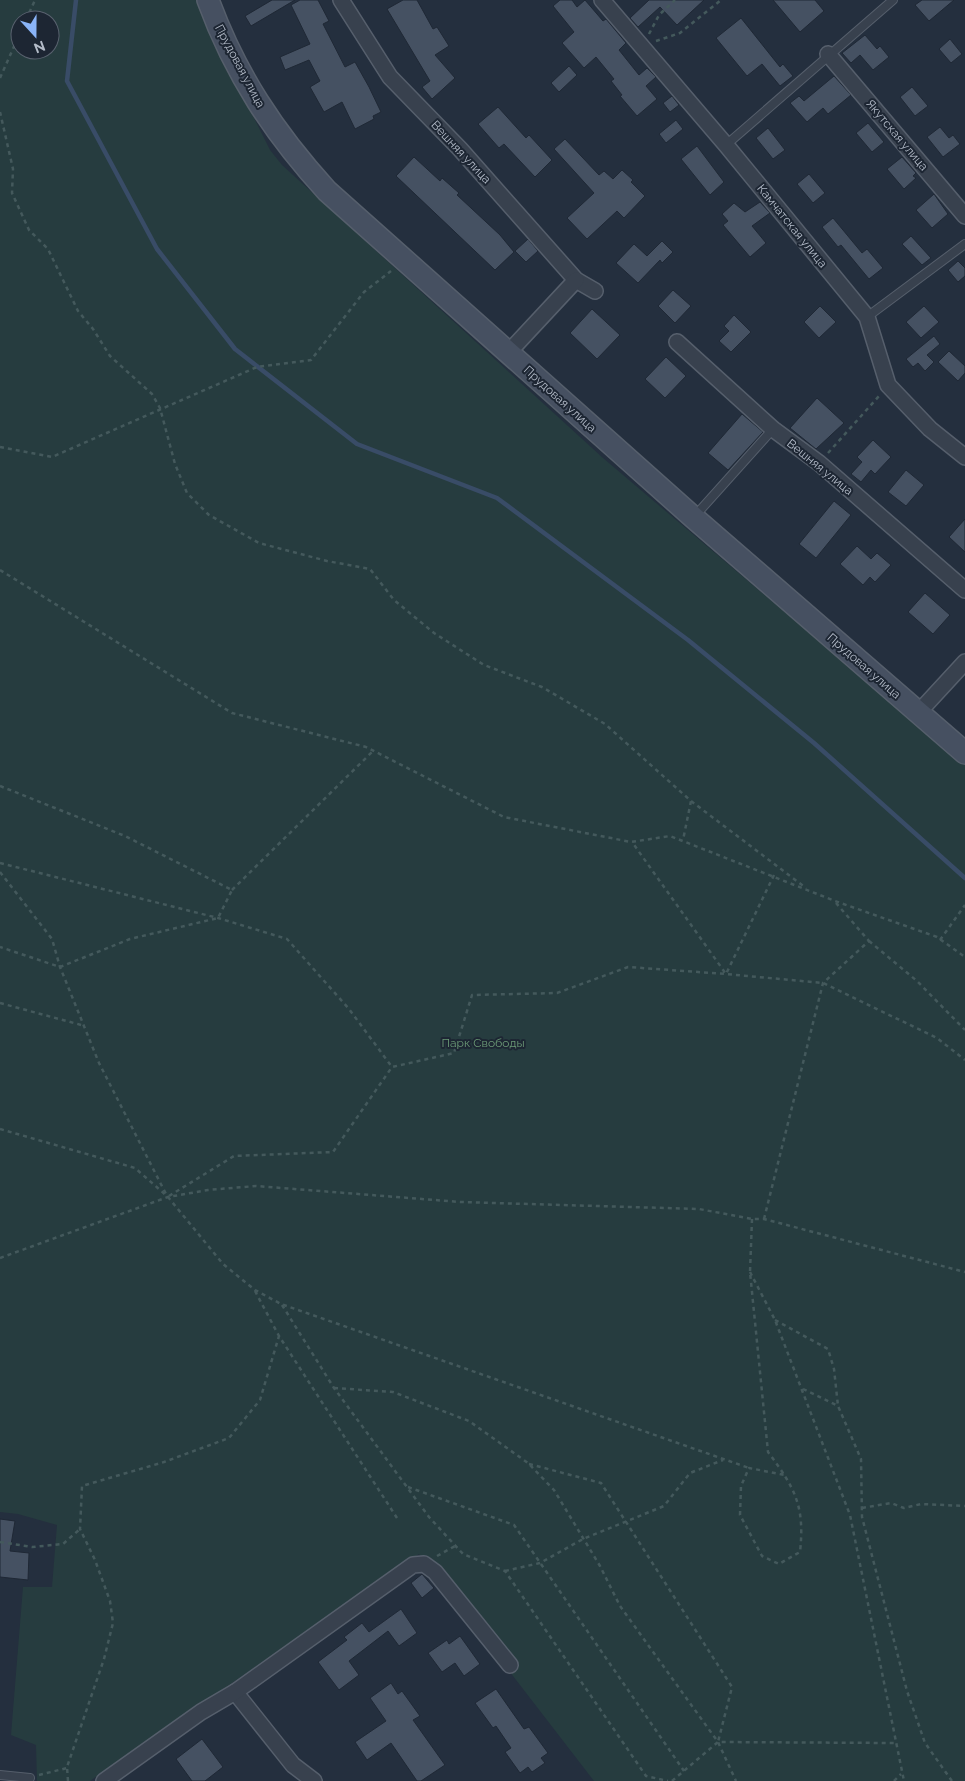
<svg xmlns="http://www.w3.org/2000/svg" width="965" height="1781" font-family="Raleway,sans-serif">
<rect width="100%" height="100%" fill="#242f3e"/>
<path fill="#263c3f" fill-rule="evenodd" d="M0,0H199L209,28L270,150L282,165L603,458L965,765V1781H594L419,1554L90,1781H37L36,1745L11,1735L23,1587H52L57,1525L18,1514L0,1512ZM20,20H50V50H20Z"/>
<g fill="none" stroke-linecap="round" stroke-linejoin="round">
<path stroke="#394c67" stroke-width="4.5" d="M76,0L67,81L157,249L235,349L357,444L497,498L688,640L814,743L965,878"/>
</g>
<g fill="#455162" stroke="#1f2835">
<path d="M272,0H295L251,26L245,16Z"/>
<path d="M300,0H318L329,21L323,24L345,67L355,62L369,87L381,112L373,116L374,119L355,129L342,102L324,112L310,87L320,81L309,60L285,70L280,57L310,44L291,5Z"/>
<path d="M403,0H417L433,29L437,27L449,46L435,55L455,78L432,99L422,87L430,81L387,9Z"/>
<path d="M560,0H572L577,7L585,0L603,21L606,19L626,43L619,50L639,75L647,68L656,77L646,86L657,99L637,116L620,96L622,95L611,81L614,79L596,57L584,68L562,43L574,32L553,6Z"/>
<path d="M649,0H704L677,25L660,7L638,27L630,18Z"/>
<path d="M773,0H815L824,11L800,32Z"/>
<path d="M922,0H954L929,21L915,5Z"/>
<path d="M741,18L780,67L783,64L793,76L780,86L762,64L747,76L716,38Z"/>
<path d="M865,35L877,49L880,46L889,57L873,70L860,55L851,63L842,53Z"/>
<path d="M950,39L962,54L951,63L939,49Z"/>
<path d="M569,66L577,75L559,92L551,83Z"/>
<path d="M834,76L851,95L828,114L823,108L807,122L790,103L799,96L804,101Z"/>
<path d="M912,87L928,106L915,116L900,97Z"/>
<path d="M672,96L679,105L670,112L663,103Z"/>
<path d="M498,107L526,138L529,135L552,160L535,177L504,144L499,148L478,124Z"/>
<path d="M676,120L683,129L666,143L659,134Z"/>
<path d="M868,123L884,142L872,152L856,133Z"/>
<path d="M940,127L949,138L953,135L960,144L943,157L927,137Z"/>
<path d="M768,128L785,150L773,159L756,138Z"/>
<path d="M565,139L599,175L604,171L613,179L622,170L633,180L631,182L645,196L624,218L617,211L587,239L567,218L594,193L554,149Z"/>
<path d="M697,146L724,182L710,195L681,159Z"/>
<path d="M414,157L440,181L442,178L459,193L457,195L500,235L514,252L495,270L396,176Z"/>
<path d="M902,157L916,173L913,176L916,178L904,189L887,169Z"/>
<path d="M809,174L825,193L813,203L797,184Z"/>
<path d="M934,194L948,214L932,228L916,210Z"/>
<path d="M760,202L770,213L752,226L766,243L750,257L723,225L728,221L722,214L734,203L745,212Z"/>
<path d="M833,218L862,253L867,249L883,268L869,279L841,245L838,247L822,227Z"/>
<path d="M911,236L931,258L922,265L902,244Z"/>
<path d="M528,239L538,251L526,262L515,251Z"/>
<path d="M662,241L673,252L662,263L660,260L638,283L616,263L634,244L647,256Z"/>
<path d="M958,261L965,268V276L958,282L948,270Z"/>
<path d="M673,290L691,306L675,323L658,306Z"/>
<path d="M820,306L836,322L819,338L804,322Z"/>
<path d="M924,306L939,322L921,338L906,322Z"/>
<path d="M592,309L620,335L597,359L570,333Z"/>
<path d="M734,315L751,332L731,352L719,341L729,331L724,326Z"/>
<path d="M934,336L940,344L927,355L934,362L925,371L918,363L913,367L906,359Z"/>
<path d="M949,351L965,366V373L958,381L938,362Z"/>
<path d="M666,357L686,376L665,398L645,379Z"/>
<path d="M817,398L844,423L816,449L790,428Z"/>
<path d="M742,414L763,432L728,470L708,453Z"/>
<path d="M873,440L891,457L875,474L871,470L861,482L851,474L862,462L857,457Z"/>
<path d="M906,470L924,485L906,506L888,492Z"/>
<path d="M834,501L851,515L816,558L799,544Z"/>
<path d="M965,519V552L949,537Z"/>
<path d="M857,546L871,559L877,553L891,565L875,582L870,577L863,585L840,564Z"/>
<path d="M925,593L950,615L933,634L908,612Z"/>
<path d="M0,1519L15,1521L10,1551L29,1553L28,1580L0,1577Z"/>
<path d="M422,1574L434,1588L422,1598L411,1583Z"/>
<path d="M401,1609L417,1633L399,1646L388,1631L349,1661L359,1675L339,1690L318,1662L347,1640L344,1637L362,1623L369,1632Z"/>
<path d="M460,1636L480,1664L464,1676L455,1663L442,1672L428,1653L447,1640L449,1644Z"/>
<path d="M391,1683L398,1694L402,1691L420,1716L413,1720L445,1765L421,1781H417L391,1743L367,1760L355,1742L386,1721L370,1698Z"/>
<path d="M496,1689L524,1729L529,1727L548,1753L541,1758L545,1763L532,1772L528,1767L520,1773L505,1752L511,1748L496,1726L493,1728L475,1703Z"/>
<path d="M202,1739L223,1767L205,1781H192L176,1759Z"/>
</g>
<g fill="none" stroke-linecap="round" stroke-linejoin="round">
<g stroke="#565f6c" stroke-width="10">
<g id="lane">
<path d="M726,145L893,0"/>
<path d="M867,317L965,244"/>
<path d="M694,517L773,429"/>
<path d="M0,1775L30,1778"/>
</g>
</g>
<g stroke="#565f6c" stroke-width="18">
<g id="street">
<path d="M341,0L390,77L460,149L576,280L595,291"/>
<path d="M602,0L726,145L867,317L888,385L930,429L965,457"/>
<path d="M828,54L965,216"/>
<path d="M677,342L773,429L819,463L965,590"/>
<path d="M508,353L576,280"/>
<path d="M918,713L965,662"/>
<path d="M235,1692L293,1765L314,1781"/>
<path d="M104,1781L201,1712L235,1692L413,1565L424,1564L435,1572L510,1665"/>
</g>
</g>
<g stroke="#565f6c" stroke-width="24">
<path id="secondary" d="M208,0C235,74 274,133 327,191L694,518L965,753"/>
</g>
<g stroke="#44595c" stroke-width="2.5" stroke-dasharray="4 4" stroke-linecap="butt">
<path d="M26,20L35,0"/>
<path d="M649,34L659,15L675,0"/>
<path d="M656,41L680,33L721,0"/>
<path d="M0,78L20,33"/>
<path d="M0,112L13,169L12,193L29,230L48,249L78,311L93,329L110,356L152,394L160,408L175,464L187,493L209,515L259,543L327,561L370,569L394,600L434,633L484,665L542,687L605,724L691,801L683,840"/>
<path d="M0,447L52,457L257,367L311,360L364,292L391,271"/>
<path d="M828,453L879,396"/>
<path d="M0,570L232,713L366,747L504,817L631,842L670,836L835,901L937,937L965,957"/>
<path d="M0,786L125,836L232,890L218,918L130,939L60,967L0,947"/>
<path d="M691,801L806,888"/>
<path d="M0,863L218,918L287,939L349,1009L392,1067"/>
<path d="M0,872L52,939L60,967L99,1063L166,1194"/>
<path d="M774,875L726,974L823,983L937,1038L965,1060"/>
<path d="M232,890L373,751"/>
<path d="M940,940L965,905"/>
<path d="M869,941L917,981L965,1030"/>
<path d="M0,1003L85,1026"/>
<path d="M0,1129L135,1168L168,1197L223,1264L255,1290L281,1304L749,1468"/>
<path d="M169,1196L234,1156L333,1152L392,1067L454,1053L472,995L557,993L628,967L726,974L632,842"/>
<path d="M752,1219L750,1272L768,1452C795,1488 805,1506 800,1552L779,1564L762,1556L740,1515L741,1486L749,1468L785,1475"/>
<path d="M764,1219L823,983L869,941L836,903"/>
<path d="M0,1258L168,1197L208,1190L256,1186L460,1202L699,1209L752,1219H764L965,1272"/>
<path d="M750,1272L775,1320L850,1515L904,1781"/>
<path d="M255,1291L279,1336L397,1518"/>
<path d="M282,1305L334,1388L429,1517L463,1554L505,1571L646,1776L668,1781"/>
<path d="M775,1320L828,1349L834,1369L838,1406"/>
<path d="M334,1388L393,1392L469,1421L528,1463L554,1490L600,1566L620,1606L718,1742L736,1781"/>
<path d="M803,1389L838,1406L861,1459L862,1517L907,1691L925,1743L952,1781"/>
<path d="M529,1464L601,1483L732,1687L718,1742"/>
<path d="M408,1487L514,1525L684,1771"/>
<path d="M862,1508L891,1503L904,1508L921,1504L965,1506"/>
<path d="M0,1542L32,1547L63,1544L80,1529"/>
<path d="M437,1556L455,1546"/>
<path d="M505,1571L540,1563L583,1539L664,1506L690,1473L723,1460"/>
<path d="M39,1775L67,1768"/>
<path d="M68,1781L67,1767L104,1659L113,1623L110,1601L95,1560L80,1529L82,1486L164,1462L229,1438L260,1400L279,1336"/>
<path d="M672,1781L718,1742L895,1743"/>
<path d="M894,1781L901,1774"/>
</g>
<use href="#lane" stroke="#38414e" stroke-width="8"/>
<use href="#street" stroke="#38414e" stroke-width="15"/>
<use href="#secondary" stroke="#465061" stroke-width="21"/>
</g>
<g text-anchor="middle" dominant-baseline="central" stroke-width="4" stroke-linejoin="round" paint-order="stroke">
<g font-size="12" fill="#b4bcc9" stroke="#1d2633">
<text transform="translate(240 66) rotate(62)">Прудовая улица</text>
<text transform="translate(897 135) rotate(50)">Якутская улица</text>
<text transform="translate(461 152) rotate(47)">Вешняя улица</text>
<text transform="translate(792 226) rotate(51)">Камчатская улица</text>
<text transform="translate(560 399) rotate(42)">Прудовая улица</text>
<text transform="translate(820 467) rotate(39)">Вешняя улица</text>
<text transform="translate(864 666) rotate(41)">Прудовая улица</text>
</g>
<g font-size="12" fill="#6b9a76" stroke="#1d2633">
<text x="483" y="1043">Парк Свободы</text>
</g>
</g>
<g transform="translate(35 35) rotate(159)"><circle r="24" fill="#1d2633" stroke="#59626f"/>
<path d="M0-4L9 19L0 12L-9 19Z" fill="#8ab4f8"/>
<text y="-8" font-size="14" font-weight="bold" text-anchor="middle" fill="#b4bcc9">N</text>
</g>
</svg>
